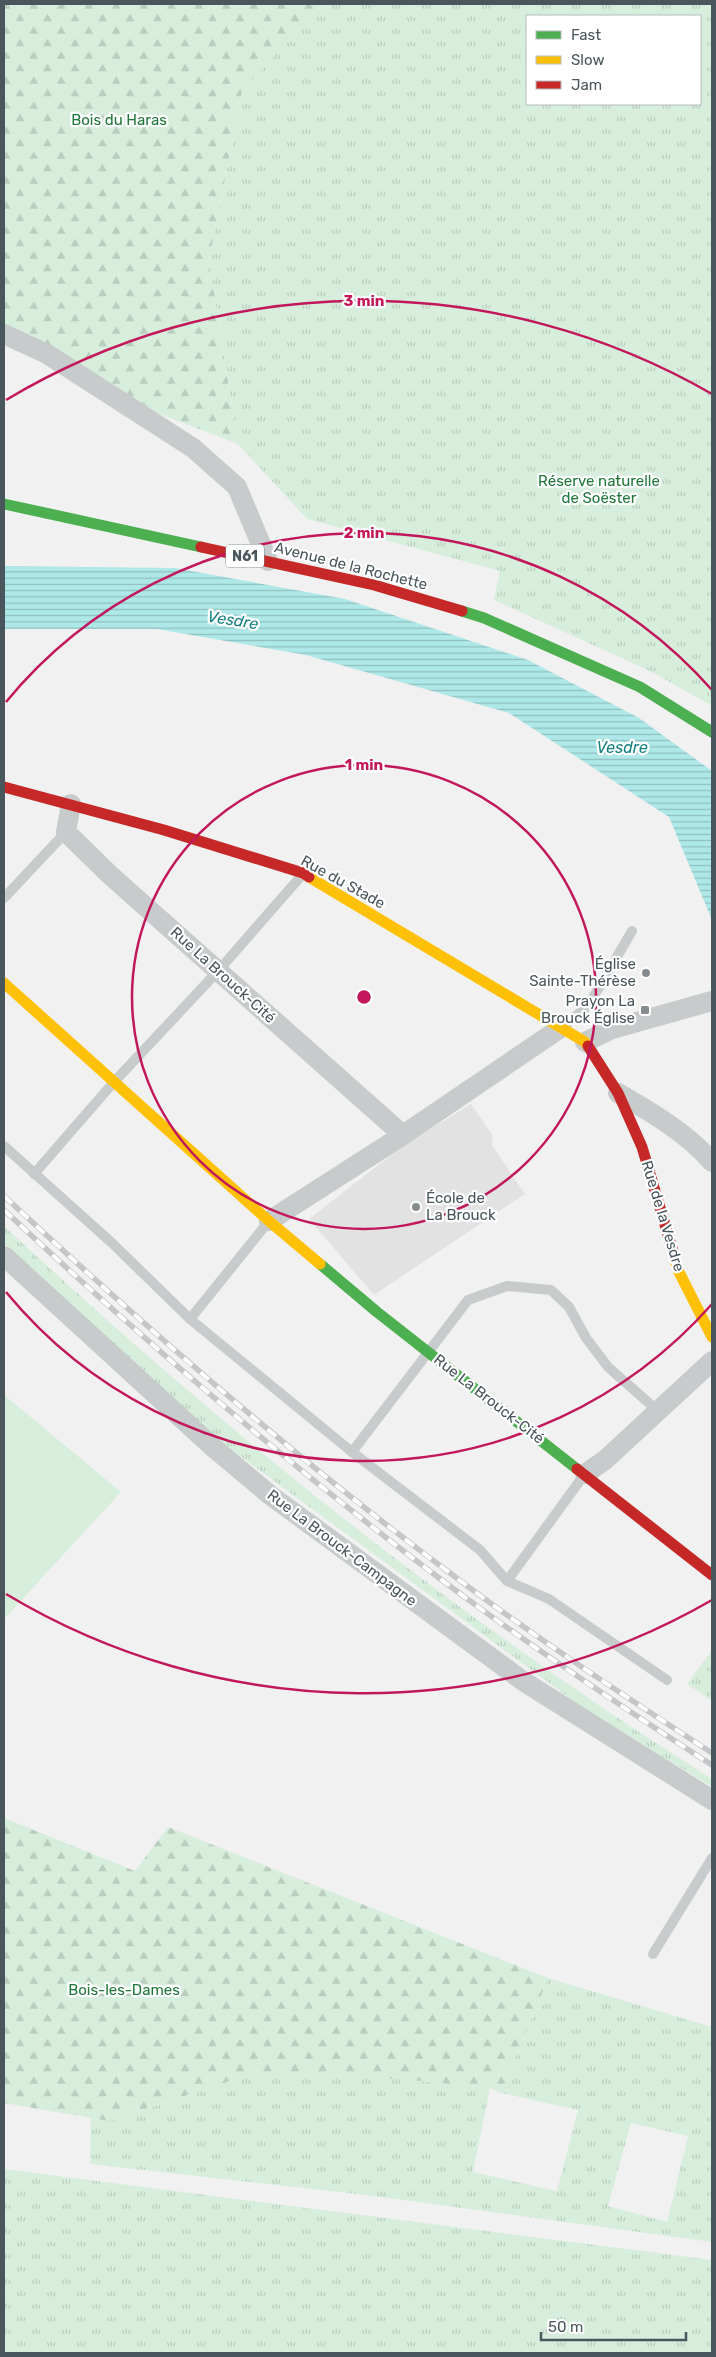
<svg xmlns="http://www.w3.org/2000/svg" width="716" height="2357" font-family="Rubik,sans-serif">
<defs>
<pattern id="grass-tufts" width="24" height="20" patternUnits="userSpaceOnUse" patternTransform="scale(1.25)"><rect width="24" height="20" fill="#d7eedc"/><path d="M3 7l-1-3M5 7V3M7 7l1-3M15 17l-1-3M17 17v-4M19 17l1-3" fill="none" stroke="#bacebf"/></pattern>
<pattern id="forest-firs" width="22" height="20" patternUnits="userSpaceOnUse" patternTransform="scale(1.25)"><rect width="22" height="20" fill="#d7eedc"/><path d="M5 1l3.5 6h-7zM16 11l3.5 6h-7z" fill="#bacebf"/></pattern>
<pattern id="water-rules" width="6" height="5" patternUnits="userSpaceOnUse" patternTransform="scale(1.25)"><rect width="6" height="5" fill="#afe8e8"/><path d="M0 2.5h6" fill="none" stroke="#90bfbf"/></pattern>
</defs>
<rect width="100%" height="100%" fill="#f1f1f1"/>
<path fill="#e3e2e2" d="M471,1104L493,1136L492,1145L525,1194L374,1295L309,1219L404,1145Z"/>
<g fill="url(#grass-tufts)" fill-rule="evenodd">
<path d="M321,4H712V706L650,671L494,600L500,571L307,519L238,444L209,261L242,91ZM527,16H700V104H527Z"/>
<path d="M4,1226C187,1397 380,1556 587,1697C628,1726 671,1752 712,1779V1787L582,1707L221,1442L4,1243Z"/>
<path d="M712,1650V1701L687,1684Z"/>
<path d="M548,1978L712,2027V2242L366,2195L90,2164L91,2118L109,2121L257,2072L401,2079L490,2088L473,2172L557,2191L578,2110L501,2093ZM631,2123L688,2136L667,2222L608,2206Z"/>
<path d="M4,2169L712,2260V2353H4Z"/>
</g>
<g fill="url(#forest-firs)">
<path d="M4,4H321L242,91L209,261L238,444L147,409L4,334Z"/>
<path d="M4,1818L135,1871L168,1827L548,1978L501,2093L490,2088L401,2079L257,2072L109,2121L4,2103Z"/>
</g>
<path fill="#d7eedc" d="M4,1395L121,1492L4,1619Z"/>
<path fill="url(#water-rules)" d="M4,566L175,568L345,599L528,660L639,718L712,771V920L669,817L509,713L306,655L157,629H4Z"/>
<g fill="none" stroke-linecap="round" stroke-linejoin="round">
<g stroke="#c8cbcc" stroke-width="10">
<path d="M4,898L66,832"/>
<path d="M563,1026L588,1006L632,931"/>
<path d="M4,1146L112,1243L190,1319L352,1452L480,1550L507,1581L549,1599L667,1680"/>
<path d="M34,1174L113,1083L219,970L302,875"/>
<path d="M190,1319L269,1221"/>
<path d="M352,1452L468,1300L507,1286L551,1290L569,1307L586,1338L608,1367L658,1411"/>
<path d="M507,1581L584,1475"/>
<path d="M653,1954L712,1858"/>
</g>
<g stroke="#c8cbcc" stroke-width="20">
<path d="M4,334L47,354L193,448L237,487L268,561"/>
<path d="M71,804L66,832L110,875L403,1135"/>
<path d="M585,1042L612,1029L712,1001"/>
<path d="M618,1093C651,1112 687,1133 712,1162"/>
<path d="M269,1221L403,1135L562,1027"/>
<path d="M4,1256L214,1448L270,1495L523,1681L712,1800"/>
<path d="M585,1474L605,1460L712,1361"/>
</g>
<g stroke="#4caf50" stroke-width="11">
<path d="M4,504L201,547"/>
<path d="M462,611L484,618L640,687L712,732"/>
<path d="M320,1264L377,1312L577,1469"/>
</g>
<g stroke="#ffc107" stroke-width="11">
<path d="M309,877L585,1042L588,1046"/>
<path d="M4,983L269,1221L320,1264"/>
<path d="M674,1255L678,1270L712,1337"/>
</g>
<g stroke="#c62828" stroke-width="11">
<path d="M201,547L374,585L462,611"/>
<path d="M4,787L164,830L303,873L309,877"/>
<path d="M588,1046L618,1093L642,1147L674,1255"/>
<path d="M577,1469L712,1575"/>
</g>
<g stroke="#c4c6c7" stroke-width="5.5">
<g id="rail">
<path d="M4,1196C148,1330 296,1459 454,1576C537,1639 625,1696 712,1753"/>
<path d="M4,1210C145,1342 292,1468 447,1584C533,1648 622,1707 712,1765"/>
</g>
</g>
<use href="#rail" stroke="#fff" stroke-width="4" stroke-dasharray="11" stroke-linecap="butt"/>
</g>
<g fill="none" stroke="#c2185b" stroke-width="2.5">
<circle cx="364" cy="997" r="232"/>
<path d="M712 1304A464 464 0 0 1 6 1292M6 702A464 464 0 0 1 712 690"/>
<path d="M712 1600A696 696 0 0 1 6 1594M6 400A696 696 0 0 1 712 394"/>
</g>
<g fill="#848c90" stroke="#fff" stroke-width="2">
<circle cx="646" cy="973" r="5"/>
<rect x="640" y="1005" width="10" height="10" rx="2.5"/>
<circle cx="416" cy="1207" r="5"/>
</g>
<g text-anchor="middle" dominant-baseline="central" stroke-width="4.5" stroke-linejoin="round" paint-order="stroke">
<rect fill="#fff" stroke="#80898c" stroke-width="1" x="226" y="544.5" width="38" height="23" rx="4"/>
<g font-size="14" font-weight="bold" fill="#49565b">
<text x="245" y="556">N61</text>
</g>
<g font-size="15" fill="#1f7739" stroke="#fff">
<text x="119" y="120">Bois du Haras</text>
<text x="599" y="481">Réserve naturelle<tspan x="599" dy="17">de Soëster</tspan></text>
<text x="124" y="1990">Bois-les-Dames</text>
</g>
<g font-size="15" fill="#49565b" stroke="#fff">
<text transform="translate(351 566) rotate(14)">Avenue de la Rochette</text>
<text transform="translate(343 882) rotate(29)">Rue du Stade</text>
<text transform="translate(223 975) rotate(42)">Rue La Brouck-Cité</text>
<text transform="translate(663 1216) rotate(73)">Rue de la Vesdre</text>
<text transform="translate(489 1399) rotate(38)">Rue La Brouck-Cité</text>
<text transform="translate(342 1548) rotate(37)">Rue La Brouck-Campagne</text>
</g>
<g font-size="15" fill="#49565b" stroke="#fff" text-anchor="end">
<text x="636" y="964">Église<tspan x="636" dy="17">Sainte-Thérèse</tspan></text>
<text x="635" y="1001">Prayon La<tspan x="635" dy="17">Brouck Église</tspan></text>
<text x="426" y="1198" text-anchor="start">École de<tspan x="426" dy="17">La Brouck</tspan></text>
</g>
<g font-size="16" font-style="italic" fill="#178282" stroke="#fff">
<text transform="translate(233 620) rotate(9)">Vesdre</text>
<text x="622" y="747">Vesdre</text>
</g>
</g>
<circle cx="364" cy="997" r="8" fill="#c2185b" stroke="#fff" stroke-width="2.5"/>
<g font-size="15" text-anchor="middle" font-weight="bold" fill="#c2185b" stroke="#fff" stroke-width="4.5" stroke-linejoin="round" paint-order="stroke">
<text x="364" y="306">3 min</text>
<text x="364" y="538">2 min</text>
<text x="364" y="770">1 min</text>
</g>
<rect width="716" height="2357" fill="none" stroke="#49565b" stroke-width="10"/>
<rect x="526" y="15" width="175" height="90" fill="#ffffff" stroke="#b6bbbd"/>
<rect x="536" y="31" width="25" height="8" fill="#4caf50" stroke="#b6bbbd"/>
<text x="571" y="40" font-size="15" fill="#49565b">Fast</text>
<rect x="536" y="56" width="25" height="8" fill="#ffc107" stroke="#b6bbbd"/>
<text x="571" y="65" font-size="15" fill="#49565b">Slow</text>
<rect x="536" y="81" width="25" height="8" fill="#c62828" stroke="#b6bbbd"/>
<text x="571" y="90" font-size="15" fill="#49565b">Jam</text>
<path d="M541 2332v8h145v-8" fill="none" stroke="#49565b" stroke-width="2.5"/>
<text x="548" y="2332" font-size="15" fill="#49565b" stroke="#ffffff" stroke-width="4" paint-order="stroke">50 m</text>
</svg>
